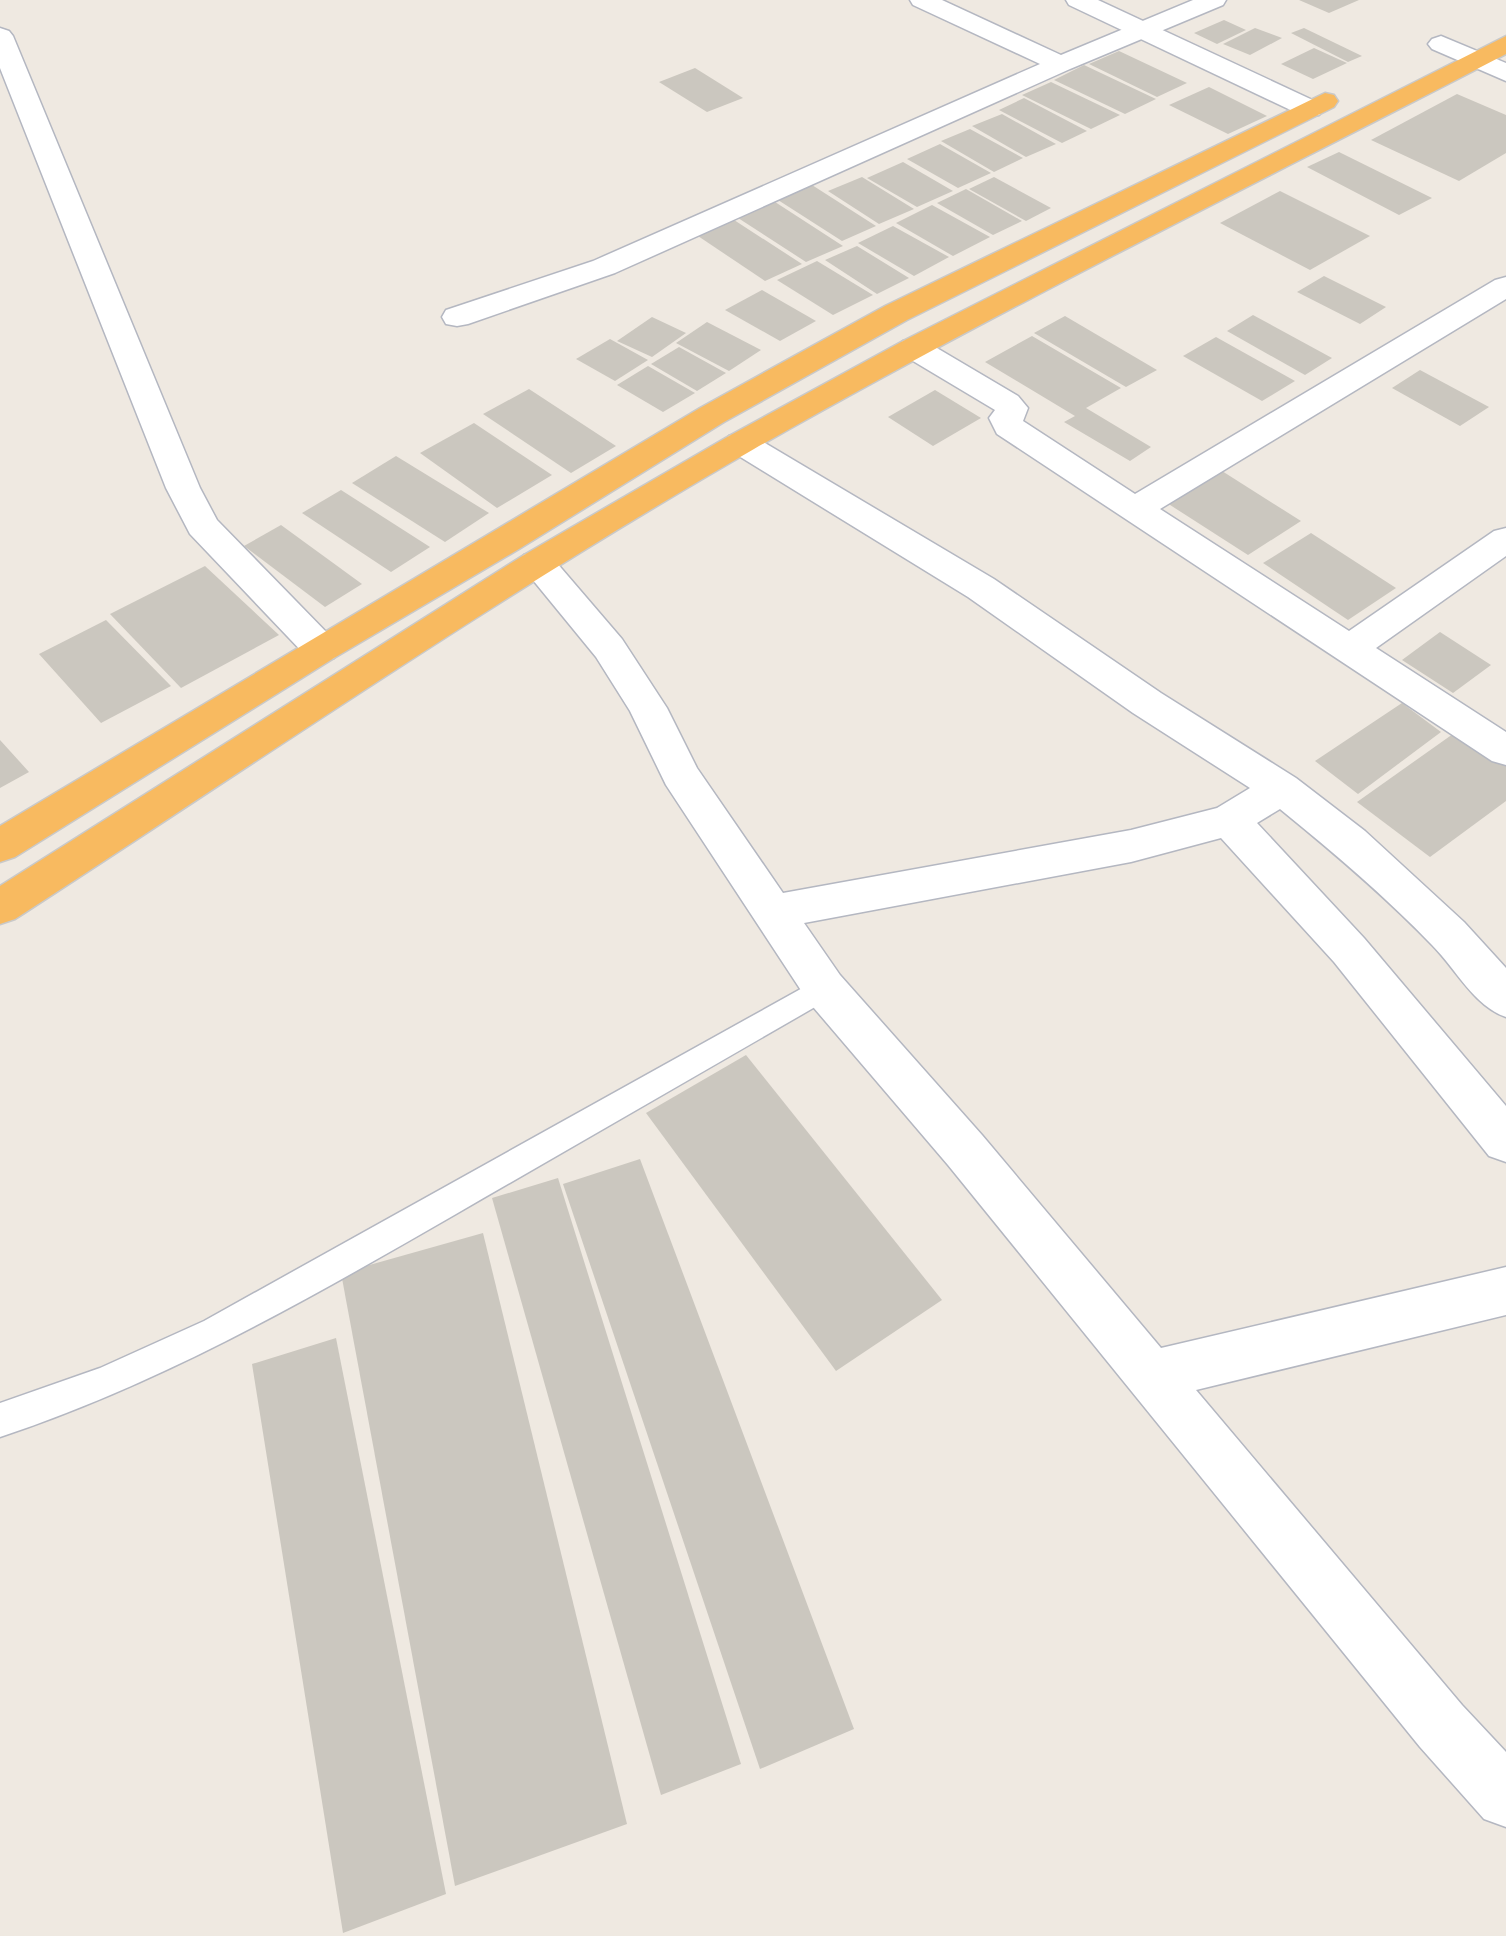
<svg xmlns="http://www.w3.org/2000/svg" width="1506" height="1936" font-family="Figtree,sans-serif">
<rect width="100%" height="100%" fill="#efe9e1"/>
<g fill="#cbc7bf">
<path d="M1299,0H1359L1329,13Z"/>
<path d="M1224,20L1246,30L1217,44L1194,33Z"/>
<path d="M1255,28L1282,38L1250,55L1223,44Z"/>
<path d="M1304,28L1362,56L1348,62L1291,33Z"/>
<path d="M1314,48L1347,63L1313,79L1281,64Z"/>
<path d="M1119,51L1187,83L1157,97L1089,64Z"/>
<path d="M1084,65L1156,99L1125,114L1054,80Z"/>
<path d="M695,68L743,98L707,112L659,82Z"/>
<path d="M1051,82L1120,115L1091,129L1022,95Z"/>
<path d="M1209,87L1267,116L1228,134L1169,105Z"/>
<path d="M1457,94L1506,115V153L1459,181L1371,140Z"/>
<path d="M1024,98L1087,131L1062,143L999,110Z"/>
<path d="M1002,114L1056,144L1026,157L972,126Z"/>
<path d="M970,129L1023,158L994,172L941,141Z"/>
<path d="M940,144L991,173L958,188L907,159Z"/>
<path d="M1339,152L1432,198L1399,215L1307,167Z"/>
<path d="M903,162L953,191L917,207L867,178Z"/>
<path d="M862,177L914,209L879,224L828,191Z"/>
<path d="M994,177L1051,208L1026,221L969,189Z"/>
<path d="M812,185L876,226L842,241L778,200Z"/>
<path d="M966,189L1022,221L993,235L937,203Z"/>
<path d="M1280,191L1370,236L1310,270L1220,223Z"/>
<path d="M772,200L843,246L806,262L735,216Z"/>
<path d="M932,205L990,237L953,256L896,223Z"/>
<path d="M731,218L802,264L765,281L695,234Z"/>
<path d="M893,226L949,257L914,276L858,243Z"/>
<path d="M857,246L909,278L877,294L825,260Z"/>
<path d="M817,261L873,295L833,315L777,280Z"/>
<path d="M1324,276L1386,307L1360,324L1297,292Z"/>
<path d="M762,290L816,321L780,341L725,310Z"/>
<path d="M1253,315L1332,358L1305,375L1227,331Z"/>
<path d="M1065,316L1157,370L1126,387L1034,333Z"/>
<path d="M652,317L686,333L652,357L617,341Z"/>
<path d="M707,322L761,350L729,371L676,343Z"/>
<path d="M1032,336L1121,388L1086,408L1151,447L1130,461L1064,422L1075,416L985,362Z"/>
<path d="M1216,337L1295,381L1262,401L1183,356Z"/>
<path d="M610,339L648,360L615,381L576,359Z"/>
<path d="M679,347L726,373L697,391L651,364Z"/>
<path d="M648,366L695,393L663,412L617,385Z"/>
<path d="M1420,370L1489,407L1460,426L1392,388Z"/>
<path d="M529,389L616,446L571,473L483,414Z"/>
<path d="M935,390L981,418L933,446L888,417Z"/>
<path d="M474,423L552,475L497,508L420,453Z"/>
<path d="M396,456L489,513L445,542L352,483Z"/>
<path d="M1222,471L1301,521L1248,555L1167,503Z"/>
<path d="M341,490L430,547L391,572L302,513Z"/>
<path d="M281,525L362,584L325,607L244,546Z"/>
<path d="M1311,533L1396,588L1348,620L1263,563Z"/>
<path d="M205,566L279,635L181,688L110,614Z"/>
<path d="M106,620L171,686L101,723L39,654Z"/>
<path d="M1440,632L1491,665L1453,693L1402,660Z"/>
<path d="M1402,703L1441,732L1358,794L1315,761Z"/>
<path d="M1460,729L1506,761V801L1430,857L1357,802Z"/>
<path d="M0,740L29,772L0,788Z"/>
<path d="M746,1055L942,1300L836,1371L646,1113Z"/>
<path d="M640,1159L854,1729L760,1769L563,1184Z"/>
<path d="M558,1178L741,1764L661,1795L492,1198Z"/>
<path d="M483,1233L627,1824L455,1886L341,1273Z"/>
<path d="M336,1338L446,1894L343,1933L252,1364Z"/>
</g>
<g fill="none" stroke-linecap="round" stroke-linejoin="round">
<g stroke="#b4b7c1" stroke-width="3">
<path id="service" d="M824,976L834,980L838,988L834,996C708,1069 582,1141 456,1214C308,1299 163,1383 0,1437V1403L100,1368L204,1321Z"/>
</g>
<g stroke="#b4b7c1" stroke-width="3">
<g id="minor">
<path d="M910,0H942L1061,55L1193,0H1226L1223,5L1070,69L615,273L468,324L457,326L446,324L442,317L446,310L593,261L1040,64L913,5Z"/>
<path d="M0,28L9,31L13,36L200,488L217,520L334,640L340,649L334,658L321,662L308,658L190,534L166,488L0,68Z"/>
<path d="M1506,277V299L1160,509L1349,631L1494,531L1506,528V556L1376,648L1506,732V765L1492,761L997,434L989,418L995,410L903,355L898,348L903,341L914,339L925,341L1018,396L1028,408L1023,421L1135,494L1495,280Z"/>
<path d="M741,433L753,436L994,579L1161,693L1296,778L1365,831L1464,922L1506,968V1017C1474,1006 1456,969 1432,945C1385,896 1333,852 1280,809L1257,823L1364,938L1506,1106V1162L1489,1156L1334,962L1221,838L1131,862L804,923L840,975L982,1135L1161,1348L1506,1267V1315L1196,1390L1462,1705L1506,1752V1827L1484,1819L1420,1747L948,1165L808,1001L666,785L630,711L596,657L519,563L524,555L537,551L550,555L622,639L667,708L697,768L783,893L1131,830L1217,808L1250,788L1133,713L968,597L729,450L724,443L729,436Z"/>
</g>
</g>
<g stroke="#b4b7c1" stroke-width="3">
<g id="tertiary">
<path d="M1066,0H1098L1319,103L1323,109L1319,115H1301L1069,5Z"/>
<path d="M1441,36L1506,63V81L1432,49L1428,44L1432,39Z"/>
</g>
</g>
<g stroke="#c9c9c9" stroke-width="3">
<g id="trunk">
<path d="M1506,36V54C1255,184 1000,309 754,449C501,594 260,760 15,919L0,924V886L524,555L729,436L903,341Z"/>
<path d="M1325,93L1334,95L1338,101L1334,107L907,320L724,422L519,549L334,658L15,857L0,862V826L700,408L885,306Z"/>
</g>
</g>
<use href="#service" fill="#fff" fill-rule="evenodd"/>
<use href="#minor" fill="#fff" fill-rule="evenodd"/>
<use href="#tertiary" fill="#fff" fill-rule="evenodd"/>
<use href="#trunk" fill="#f8ba60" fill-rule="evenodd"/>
</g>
</svg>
